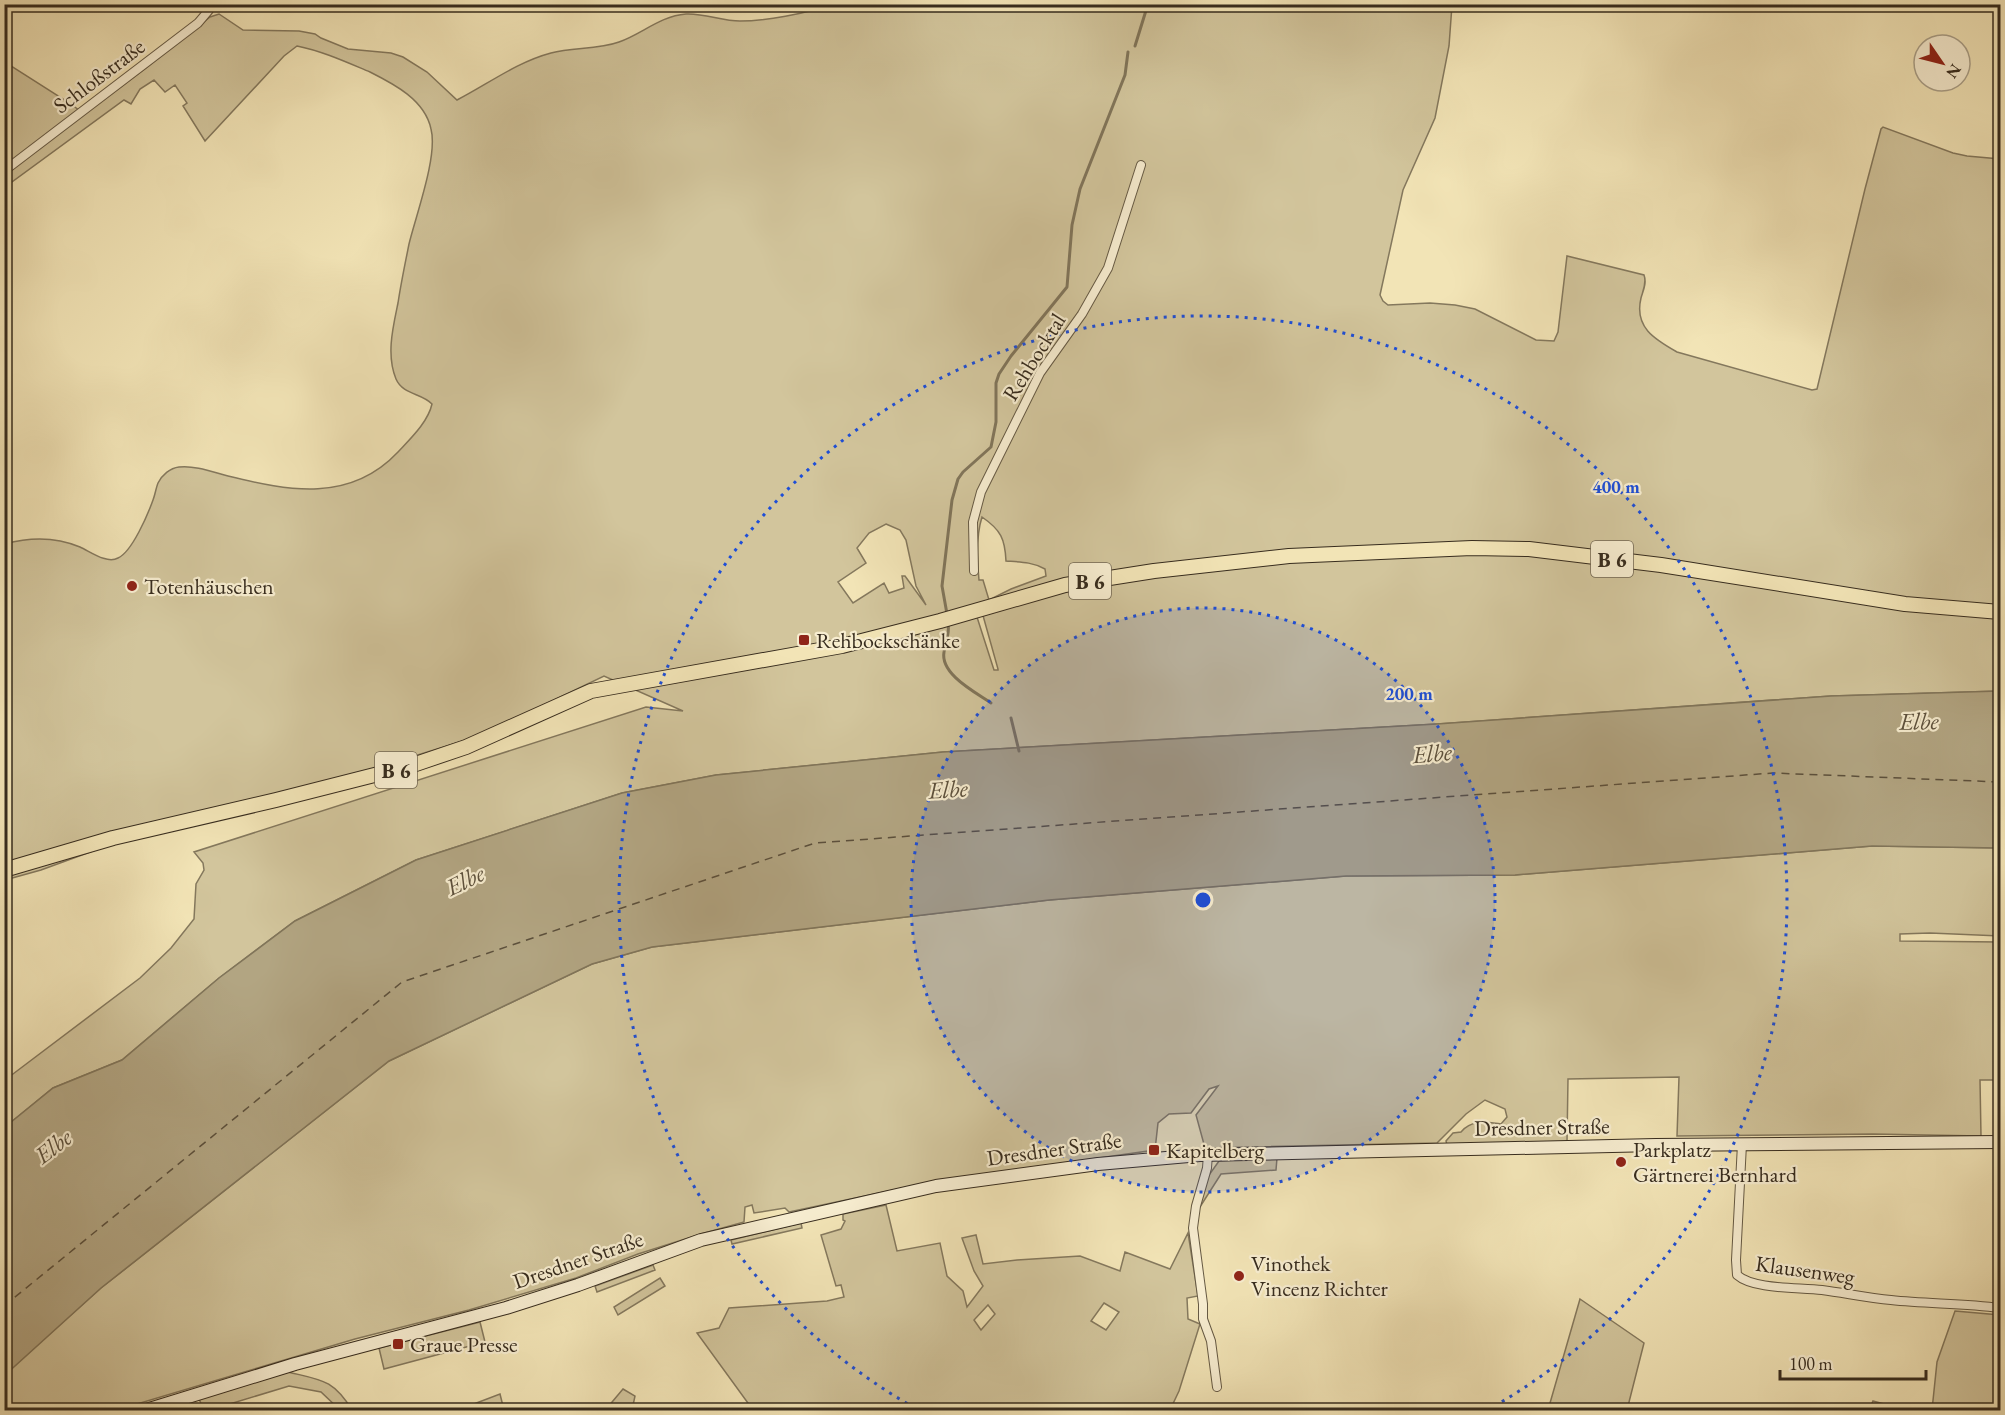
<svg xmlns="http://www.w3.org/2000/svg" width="2005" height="1415" font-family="'EB Garamond',serif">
<rect width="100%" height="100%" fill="#f2e4b6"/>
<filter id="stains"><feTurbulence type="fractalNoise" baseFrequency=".00333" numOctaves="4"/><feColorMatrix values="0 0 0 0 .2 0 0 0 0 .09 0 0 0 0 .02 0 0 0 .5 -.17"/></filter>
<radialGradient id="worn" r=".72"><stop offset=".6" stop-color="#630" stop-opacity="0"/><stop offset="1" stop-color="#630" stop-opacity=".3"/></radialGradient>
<g fill="#d2c59c" stroke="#84785d" stroke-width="1.5" fill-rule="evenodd">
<path d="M830,4L1452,5L1449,46L1435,118L1403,190L1380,295L1383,301L1388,305L1430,303L1455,305L1475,309L1536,340L1554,341L1558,332L1567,256L1644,275C1647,283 1643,291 1641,298C1634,327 1654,339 1677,352L1812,390L1817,389L1865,189L1881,129L1883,127L1953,153L1967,156L2000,159V691L1831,696L1437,724L943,752L716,775L622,793L416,860L295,921L219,978L122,1060L53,1088L5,1127V1080L140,978L171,948L194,919L196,884L204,870L203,863L194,852L646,707L683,711L604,676L479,736L366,771L191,815L41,870L5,880V544C30,537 56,537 80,547C91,552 107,564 118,558C132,552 148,514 153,500C155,495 156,488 158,483C162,475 170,468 179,467C194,465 213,472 228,476C289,491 350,503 398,452C411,438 428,422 432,404C422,393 403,395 396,379C386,355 393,327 398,303C401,283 405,264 409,244C416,215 438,156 431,129C425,100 394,84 370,72C346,62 322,51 297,46L284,56L205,141L183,106L187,103L175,85L165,92L154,80L140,89L131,104L124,100L5,187V62L71,104L84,114L146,68L210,17L219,14L243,30L299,31L315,34L321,38L348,49L391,53L403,57L427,72L457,100C488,84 517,62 551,53C573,47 597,50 619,42C642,34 660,16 686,14C704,13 722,21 740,21C763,21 808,14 830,4ZM982,517C1001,530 1005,539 1006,561C1020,562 1033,562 1045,569L1046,576L1011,589L989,600L983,580H979C977,561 976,536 982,517ZM886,524L900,530L906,540L916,586L926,605L905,576H902L904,588L889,593L884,583L853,603L838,582L866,563L857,548L869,533ZM982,612L998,669V670H994L976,614Z"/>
<path d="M1872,846L2000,848V936L1930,933L1900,934V941L2000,942V1080H1980L1981,1136L1873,1134L1677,1136L1679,1077L1568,1079L1567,1142L1447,1145L1446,1141L1453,1133L1461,1132C1472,1119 1486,1122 1501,1124L1507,1117L1505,1109L1485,1100L1466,1114L1437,1143L1205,1148L1196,1115L1218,1086L1209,1089L1191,1113L1169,1114L1158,1123L1155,1150L936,1181L789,1212L785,1208L754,1213L752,1205L745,1207L744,1222L701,1234L638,1254L576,1278L469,1310L355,1339L117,1410H5L4,1375L101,1288L389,1061L592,964L652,947L1049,900L1346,876L1515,875Z"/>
<path d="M1277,1158L1276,1170L1221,1174L1198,1210L1209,1175L1219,1161Z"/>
<path d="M886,1205L897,1251L940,1243L947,1276L963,1291L967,1307L983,1286L974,1271L962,1238L976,1235L983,1264L1017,1260L1080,1256L1120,1271L1125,1252L1170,1269L1188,1233L1198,1296L1187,1298L1188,1319L1200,1324L1179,1391L1170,1410H753L697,1333L719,1328L729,1308L827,1301L844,1297L841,1285L836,1286L821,1235L841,1229L845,1221L843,1220V1214ZM1104,1303L1119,1312L1106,1330L1091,1321ZM988,1305L995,1314L981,1330L974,1320Z"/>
<path d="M801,1223L802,1228L732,1244L731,1240Z"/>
<path d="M653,1265L655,1270L597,1292L595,1286Z"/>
<path d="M660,1278L665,1286L618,1315L614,1307Z"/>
<path d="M1580,1299L1644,1343L1627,1410H1548Z"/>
<path d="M1955,1311L2000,1315V1410H1932L1937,1362Z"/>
<path d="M480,1322L485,1342L384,1369L379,1348Z"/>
<path d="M288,1372C321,1380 333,1379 352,1410H340L321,1392L289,1386L210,1410H204L199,1399Z"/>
<path d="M623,1389L635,1396L632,1410H600L607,1408Z"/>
<path d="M500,1394L504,1410H458Z"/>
<path d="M1873,1401L1906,1410H1869Z"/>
</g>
<path fill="#b2a582" stroke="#81755a" stroke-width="1.5" d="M2000,691V848L1872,846L1515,875L1346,876L1049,900L652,947L592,964L389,1061L101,1288L5,1375V1127L53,1088L122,1060L219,978L295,921L416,860L622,793L716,775L943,752L1437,724L1831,696Z"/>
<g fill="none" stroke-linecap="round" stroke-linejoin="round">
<g stroke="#81755a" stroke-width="3">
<path d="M1135,46L1148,4"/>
<path d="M947,614L942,586L952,500L958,479L963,472L991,447L996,422V383L999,374L1011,356L1067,287L1072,225L1080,189L1125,75L1128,52"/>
<path d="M948,624C950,635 945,642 944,652C940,674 975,692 991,703"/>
<path d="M1011,718L1019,751"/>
</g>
<path stroke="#5c503c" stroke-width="1.5" stroke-dasharray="8 6" stroke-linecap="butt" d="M4,1306L402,982L815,843L1773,773L2000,782"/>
<g stroke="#665a44" stroke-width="10">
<g id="minor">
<path d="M4,171L198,23L209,10V4"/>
<path d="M974,571L973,522L981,492L1040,373L1082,314L1108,268L1141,165"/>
<path d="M1742,1144L1736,1260L1737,1275C1754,1290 1800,1287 1822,1290C1845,1293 1868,1298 1891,1300C1927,1304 1964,1303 2000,1308"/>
<path d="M1208,1154L1207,1168L1196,1206L1193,1228L1203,1304V1319L1211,1341L1217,1387"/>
</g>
</g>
<g stroke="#372c1e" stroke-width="14">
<path id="secondary" d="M146,1410L295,1364L506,1308L578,1285L701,1240L936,1186L1098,1164L1200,1155L1656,1145L2000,1142"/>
</g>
<g stroke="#372c1e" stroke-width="16">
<path id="primary" d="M4,870L113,838L276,800L410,766L466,747L591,691L842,646L940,621L1065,585L1154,571L1289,556L1472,548L1529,549L1661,565L1905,604L2000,612"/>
</g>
<use href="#minor" stroke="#f7edd0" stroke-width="8"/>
<use href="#secondary" stroke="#f7edd0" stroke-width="12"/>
<use href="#primary" stroke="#f2e4b6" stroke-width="14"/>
</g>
<circle cx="1203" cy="900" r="292" fill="#1d4ed8" fill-opacity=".12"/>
<g fill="none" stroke="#1d4ed8" stroke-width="3" stroke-dasharray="3 6">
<circle cx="1203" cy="900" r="292"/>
<path d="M915 1408A584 584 0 1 1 1491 1408"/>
</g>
<g fill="#8f2418" stroke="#f7edd0" stroke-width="2">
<circle cx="132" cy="586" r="6"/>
<rect x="798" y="634" width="12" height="12" rx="3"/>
<rect x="1148" y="1144" width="12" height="12" rx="3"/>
<circle cx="1621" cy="1162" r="6"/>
<circle cx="1239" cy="1276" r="6"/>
<rect x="392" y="1338" width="12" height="12" rx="3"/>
</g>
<g text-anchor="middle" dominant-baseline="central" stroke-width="4.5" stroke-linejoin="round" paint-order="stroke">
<g fill="#f7edd0" stroke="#716653" stroke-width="1.5">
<rect x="1591" y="541" width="42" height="36" rx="4.5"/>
<rect x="1069" y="563" width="42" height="36" rx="4.5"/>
<rect x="375" y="752" width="42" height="36" rx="4.5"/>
</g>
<g font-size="21" font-weight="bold" fill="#372c1e">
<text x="1612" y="559">B 6</text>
<text x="1090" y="581">B 6</text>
<text x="396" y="770">B 6</text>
</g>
<g font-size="22" fill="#372c1e" stroke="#f7edd0">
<text transform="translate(99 76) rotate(-37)">Schloßstraße</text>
<text transform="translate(1034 357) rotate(-58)">Rehbocktal</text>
<text transform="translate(1542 1127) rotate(-1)">Dresdner Straße</text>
<text transform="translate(1054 1149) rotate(-8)">Dresdner Straße</text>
<text transform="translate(578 1260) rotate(-19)">Dresdner Straße</text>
<text transform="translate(1805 1270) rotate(8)">Klausenweg</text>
</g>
<g font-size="22" fill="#372c1e" stroke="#f7edd0" text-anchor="start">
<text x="144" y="586">Totenhäuschen</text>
<text x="816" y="640">Rehbockschänke</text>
<text x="1633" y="1149">Parkplatz<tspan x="1633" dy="25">Gärtnerei Bernhard</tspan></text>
<text x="1166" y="1150">Kapitelberg</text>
<text x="1251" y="1263">Vinothek<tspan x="1251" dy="25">Vincenz Richter</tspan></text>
<text x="410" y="1344">Graue Presse</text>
</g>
<g font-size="24" font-style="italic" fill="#5c503c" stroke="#f7edd0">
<text transform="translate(1919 721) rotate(-1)">Elbe</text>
<text transform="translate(1432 753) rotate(-5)">Elbe</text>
<text transform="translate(948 789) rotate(-4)">Elbe</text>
<text transform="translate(465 880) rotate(-26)">Elbe</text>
<text transform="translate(53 1146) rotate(-38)">Elbe</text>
</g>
</g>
<circle cx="1203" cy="900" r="9" fill="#1d4ed8" stroke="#f7edd0" stroke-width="3"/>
<g font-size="18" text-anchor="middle" font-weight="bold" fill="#1d4ed8" stroke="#f7edd0" stroke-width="4.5" stroke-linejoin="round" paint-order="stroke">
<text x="1616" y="493">400 m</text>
<text x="1409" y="700">200 m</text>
</g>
<rect width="2005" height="1415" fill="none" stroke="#f2e4b6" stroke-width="24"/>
<rect x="6" y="6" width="1993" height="1403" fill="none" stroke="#372c1e" stroke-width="3"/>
<rect x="12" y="12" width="1981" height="1391" fill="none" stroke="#372c1e" stroke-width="1.5"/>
<g transform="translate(1942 63) rotate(125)"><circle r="28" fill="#f7edd0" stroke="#aaa089" stroke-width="1.5"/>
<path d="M0-4.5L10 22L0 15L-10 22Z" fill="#8f2418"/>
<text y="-9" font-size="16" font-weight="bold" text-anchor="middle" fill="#372c1e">N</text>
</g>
<path d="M1780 1370v9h146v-9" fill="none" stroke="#372c1e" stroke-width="3"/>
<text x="1789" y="1370" font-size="18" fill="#372c1e" stroke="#f7edd0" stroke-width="4.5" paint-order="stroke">100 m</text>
<rect width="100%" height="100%" filter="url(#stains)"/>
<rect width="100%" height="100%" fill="url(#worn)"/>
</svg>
